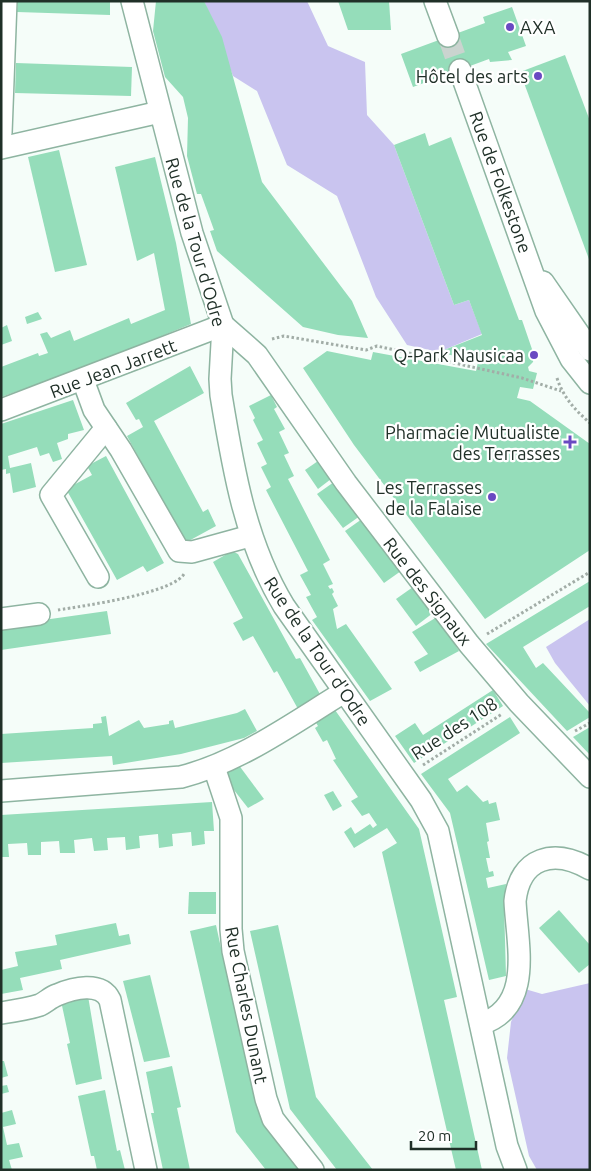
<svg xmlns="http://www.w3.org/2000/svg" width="591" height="1171" font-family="Ubuntu,sans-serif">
<rect width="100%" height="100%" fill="#f5fdf9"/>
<g fill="#c9c4ef">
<path d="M204,1H307L328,46L365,62L367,115L394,145L454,305L469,300L482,334L439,352L407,345L376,297L337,196L287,165L257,91L233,76Z"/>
<path d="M590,619V706L555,663L546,647Z"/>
<path d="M590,983V1170H537L529,1156L507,1058L511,1022L525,989L542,994Z"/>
</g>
<g fill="#95ddba">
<path d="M18,1H110V15L17,12Z"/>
<path d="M156,1H204L222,37L262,182L352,301L368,338L338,335L303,327L217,251L210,231L214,230L201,194H197L187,156L188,118L183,97L165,77L153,31Z"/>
<path d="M338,1H389L391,30H348Z"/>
<path d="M512,7L526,46L508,52L512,60L490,62L489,59L413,87L401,54L485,23L483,17Z"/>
<path d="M565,55L590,121V262L520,72Z"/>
<path d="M16,63L132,67L131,96L15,93Z"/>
<path d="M425,133L429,146L451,137L519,320H522L534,355L533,362L528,367L529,371L537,373L533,389L520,387L517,398L530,401L590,444V550L485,619L354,445L303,368L327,351L371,360L373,352L476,371L478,362L439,352L482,335L469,300L454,305L394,145Z"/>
<path d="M59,150L87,265L55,272L28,157Z"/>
<path d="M155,157L176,243L191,324L84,368L1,397V367L38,353L39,356L48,353L40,334L47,332L51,338L70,330L74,341L129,318L131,324L165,310L154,253L137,261L115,167Z"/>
<path d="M38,312L42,319L27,324L25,317Z"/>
<path d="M7,325L12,341L1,345V328Z"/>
<path d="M190,366L204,393L154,421L203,512L208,509L216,526L185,543L127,436L143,427L139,419L136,420L126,403Z"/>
<path d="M271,395L277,407L274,409L285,429L279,432L289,453L284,455L294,476L288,479L330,560L323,564L333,584L328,586L330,589L332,588L334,592L332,594L338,606L333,609L337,629L346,624L392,689L370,701L312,620L317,617L306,597L311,595L300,575L308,571L266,490L271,487L261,467L267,464L257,443L263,440L253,420L255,418L249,406Z"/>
<path d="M73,400L84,430L68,434V439L57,443L62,459L53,462L49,453L40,456L37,447L8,456L10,468L31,463L36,487L13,493L10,473L6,474V469L1,470V424Z"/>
<path d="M106,456L164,563L147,572L143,566L117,580L66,489L92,475L87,466Z"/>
<path d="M318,461L331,479L318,489L305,470Z"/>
<path d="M334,482L360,516L343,528L317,494Z"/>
<path d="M362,519L401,571L384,583L345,531Z"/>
<path d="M232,551L238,554L296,659L300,658L321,696L298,709L277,671L274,673L253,636L243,641L233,623L243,618L213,562Z"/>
<path d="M590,581V606L523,647L536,668L543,663L590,713V717L567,731L486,644Z"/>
<path d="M413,587L433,613L416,626L396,599Z"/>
<path d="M107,611L111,634L1,650V626Z"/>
<path d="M437,617L459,651L420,672L414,662L428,654L412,632Z"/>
<path d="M493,690L503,706L414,763L395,736L415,723L423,735Z"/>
<path d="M245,709L257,731L244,738L181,754L113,765L112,756L1,763V734L93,728V724L102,723L101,717L106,716L109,736L139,720L144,728L169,724V721L173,720L175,728L237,713Z"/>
<path d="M335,710L419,829L457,997L444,1000L482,1170H456L382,852L397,843L387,828L354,848L344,832L351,827L355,834L370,824L373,828L377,825L369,813L362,816L351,801L358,797L333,760L336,759L327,740L323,742L315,728L318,726L315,721Z"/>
<path d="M510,717L520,733L448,779L457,792L467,785L483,802L488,800L489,804L496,802L500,820L486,823L489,841L487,842L490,858H486L489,872L493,871L494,876L486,878L488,888L506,884L504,905L506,976L489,980L450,813L421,774Z"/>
<path d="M590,727V755L573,737Z"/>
<path d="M238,764L264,799L248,808L223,776Z"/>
<path d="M333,791L342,806L333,811L324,795Z"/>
<path d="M212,802L214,831H204L205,844L192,846L191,832L181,833L172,834L173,846L159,848L158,834L139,836L140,848L126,850L125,837L107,838L108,850L94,851L92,838L74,840L75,853H60L59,841L41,842V855H28L27,843L8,844L9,857H1V815Z"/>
<path d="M189,892H216V914H188Z"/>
<path d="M559,910L590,945V964L579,973L539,928Z"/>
<path d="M116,923L119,936L129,934L131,944L60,960L62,969L20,978L23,990L1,994V970L18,966L15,952L57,945L55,935Z"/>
<path d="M216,925L221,948L224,947L301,1170H266L236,1132L190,931Z"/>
<path d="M278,925L316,1097L373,1170H337L290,1109L250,931Z"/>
<path d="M150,975L170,1057L144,1062L123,981Z"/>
<path d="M88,996L102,1079L76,1085L67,1044L70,1043L61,1001Z"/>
<path d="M1,1061H4L8,1076L1,1078Z"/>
<path d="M172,1066L181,1107L177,1108L190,1170H163L151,1113H154L146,1072Z"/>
<path d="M7,1085L9,1092L1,1094V1086Z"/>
<path d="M105,1090L117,1151L120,1150L125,1170H97L94,1156H91L78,1096Z"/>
<path d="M12,1110L16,1124L3,1127L7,1145L19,1143L23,1157L9,1160L12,1170H1V1113Z"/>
</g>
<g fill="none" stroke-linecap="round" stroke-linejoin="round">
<path stroke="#cad4cf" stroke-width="21" stroke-dasharray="21 11" stroke-linecap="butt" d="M448,36L460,70"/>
<g stroke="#8eb4a1" stroke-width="24">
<g id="minor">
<path d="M132,1L192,233L223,325L220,379L221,395C233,468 245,542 284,606L421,800L438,831L507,1146L516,1170"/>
<path d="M435,1L448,36"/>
<path d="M460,70L546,311L571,359L590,383"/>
<path d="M1,133L6,1"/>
<path d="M1,148L160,112"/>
<path d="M543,282L590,350"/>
<path d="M223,325L257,355L346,483L469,644L519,703L590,777"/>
<path d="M83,380L94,410L121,450L179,551L192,552L250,536"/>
<path d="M1,410L223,325"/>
<path d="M98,577L51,495L106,428"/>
<path d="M1,619L39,614"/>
<path d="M214,767L231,818V929L233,951L266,1099L273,1119L313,1170"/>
<path d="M1,791L181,777C240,762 293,723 344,692"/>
<path d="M1,1013C14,1011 28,1009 40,1005C46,1002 51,997 57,995C73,988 101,981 110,1000L146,1170"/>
<path d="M481,1024C534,1007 517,944 515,901C520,857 554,848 590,869"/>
</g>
</g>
<g stroke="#a2ada7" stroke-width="3" stroke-dasharray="2.5 2.5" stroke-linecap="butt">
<path d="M272,339L284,336L366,350L377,346L522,378L561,391"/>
<path d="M557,378C563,397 575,410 590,423"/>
<path d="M58,610C82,606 178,593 185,572"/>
<path d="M487,634L590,572"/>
<path d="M575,731L590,723"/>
<path d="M423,765L502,714"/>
</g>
<use href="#minor" stroke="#fff" stroke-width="21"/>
</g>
<g fill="#6a49c2" stroke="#fff" stroke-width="2">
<circle cx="510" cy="27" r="5"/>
<circle cx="538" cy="76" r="5"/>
<circle cx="534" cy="355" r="5"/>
<path d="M567.5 434.5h5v5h5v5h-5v5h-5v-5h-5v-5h5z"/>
<circle cx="492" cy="497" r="5"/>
</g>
<g text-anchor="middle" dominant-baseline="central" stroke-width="4.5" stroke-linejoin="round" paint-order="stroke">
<g font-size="18" fill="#203028" stroke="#fff" text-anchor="end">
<text x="520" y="27" text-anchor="start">AXA</text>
<text x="528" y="76">Hôtel des arts</text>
<text x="524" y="355">Q-Park Nausicaa</text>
<text x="560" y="432">Pharmacie Mutualiste<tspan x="560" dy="21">des Terrasses</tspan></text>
<text x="482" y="487">Les Terrasses<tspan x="482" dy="21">de la Falaise</tspan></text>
</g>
<g font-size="18" fill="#203028" stroke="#fff">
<text transform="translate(501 182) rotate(70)">Rue de Folkestone</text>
<text transform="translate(196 242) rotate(74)">Rue de la Tour d'Odre</text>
<text transform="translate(113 368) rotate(-21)">Rue Jean Jarrett</text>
<text transform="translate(428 591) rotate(52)">Rue des Signaux</text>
<text transform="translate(318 651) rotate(56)">Rue de la Tour d'Odre</text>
<text transform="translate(454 728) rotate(-33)">Rue des 108</text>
<text transform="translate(247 1005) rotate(79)">Rue Charles Dunant</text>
</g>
</g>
<rect width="591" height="1171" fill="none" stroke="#203028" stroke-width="5"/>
<path d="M411 1141v8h65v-8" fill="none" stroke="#203028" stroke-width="2.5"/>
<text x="418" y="1141" font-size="15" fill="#203028" stroke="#ffffff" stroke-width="4" paint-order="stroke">20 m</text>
</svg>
